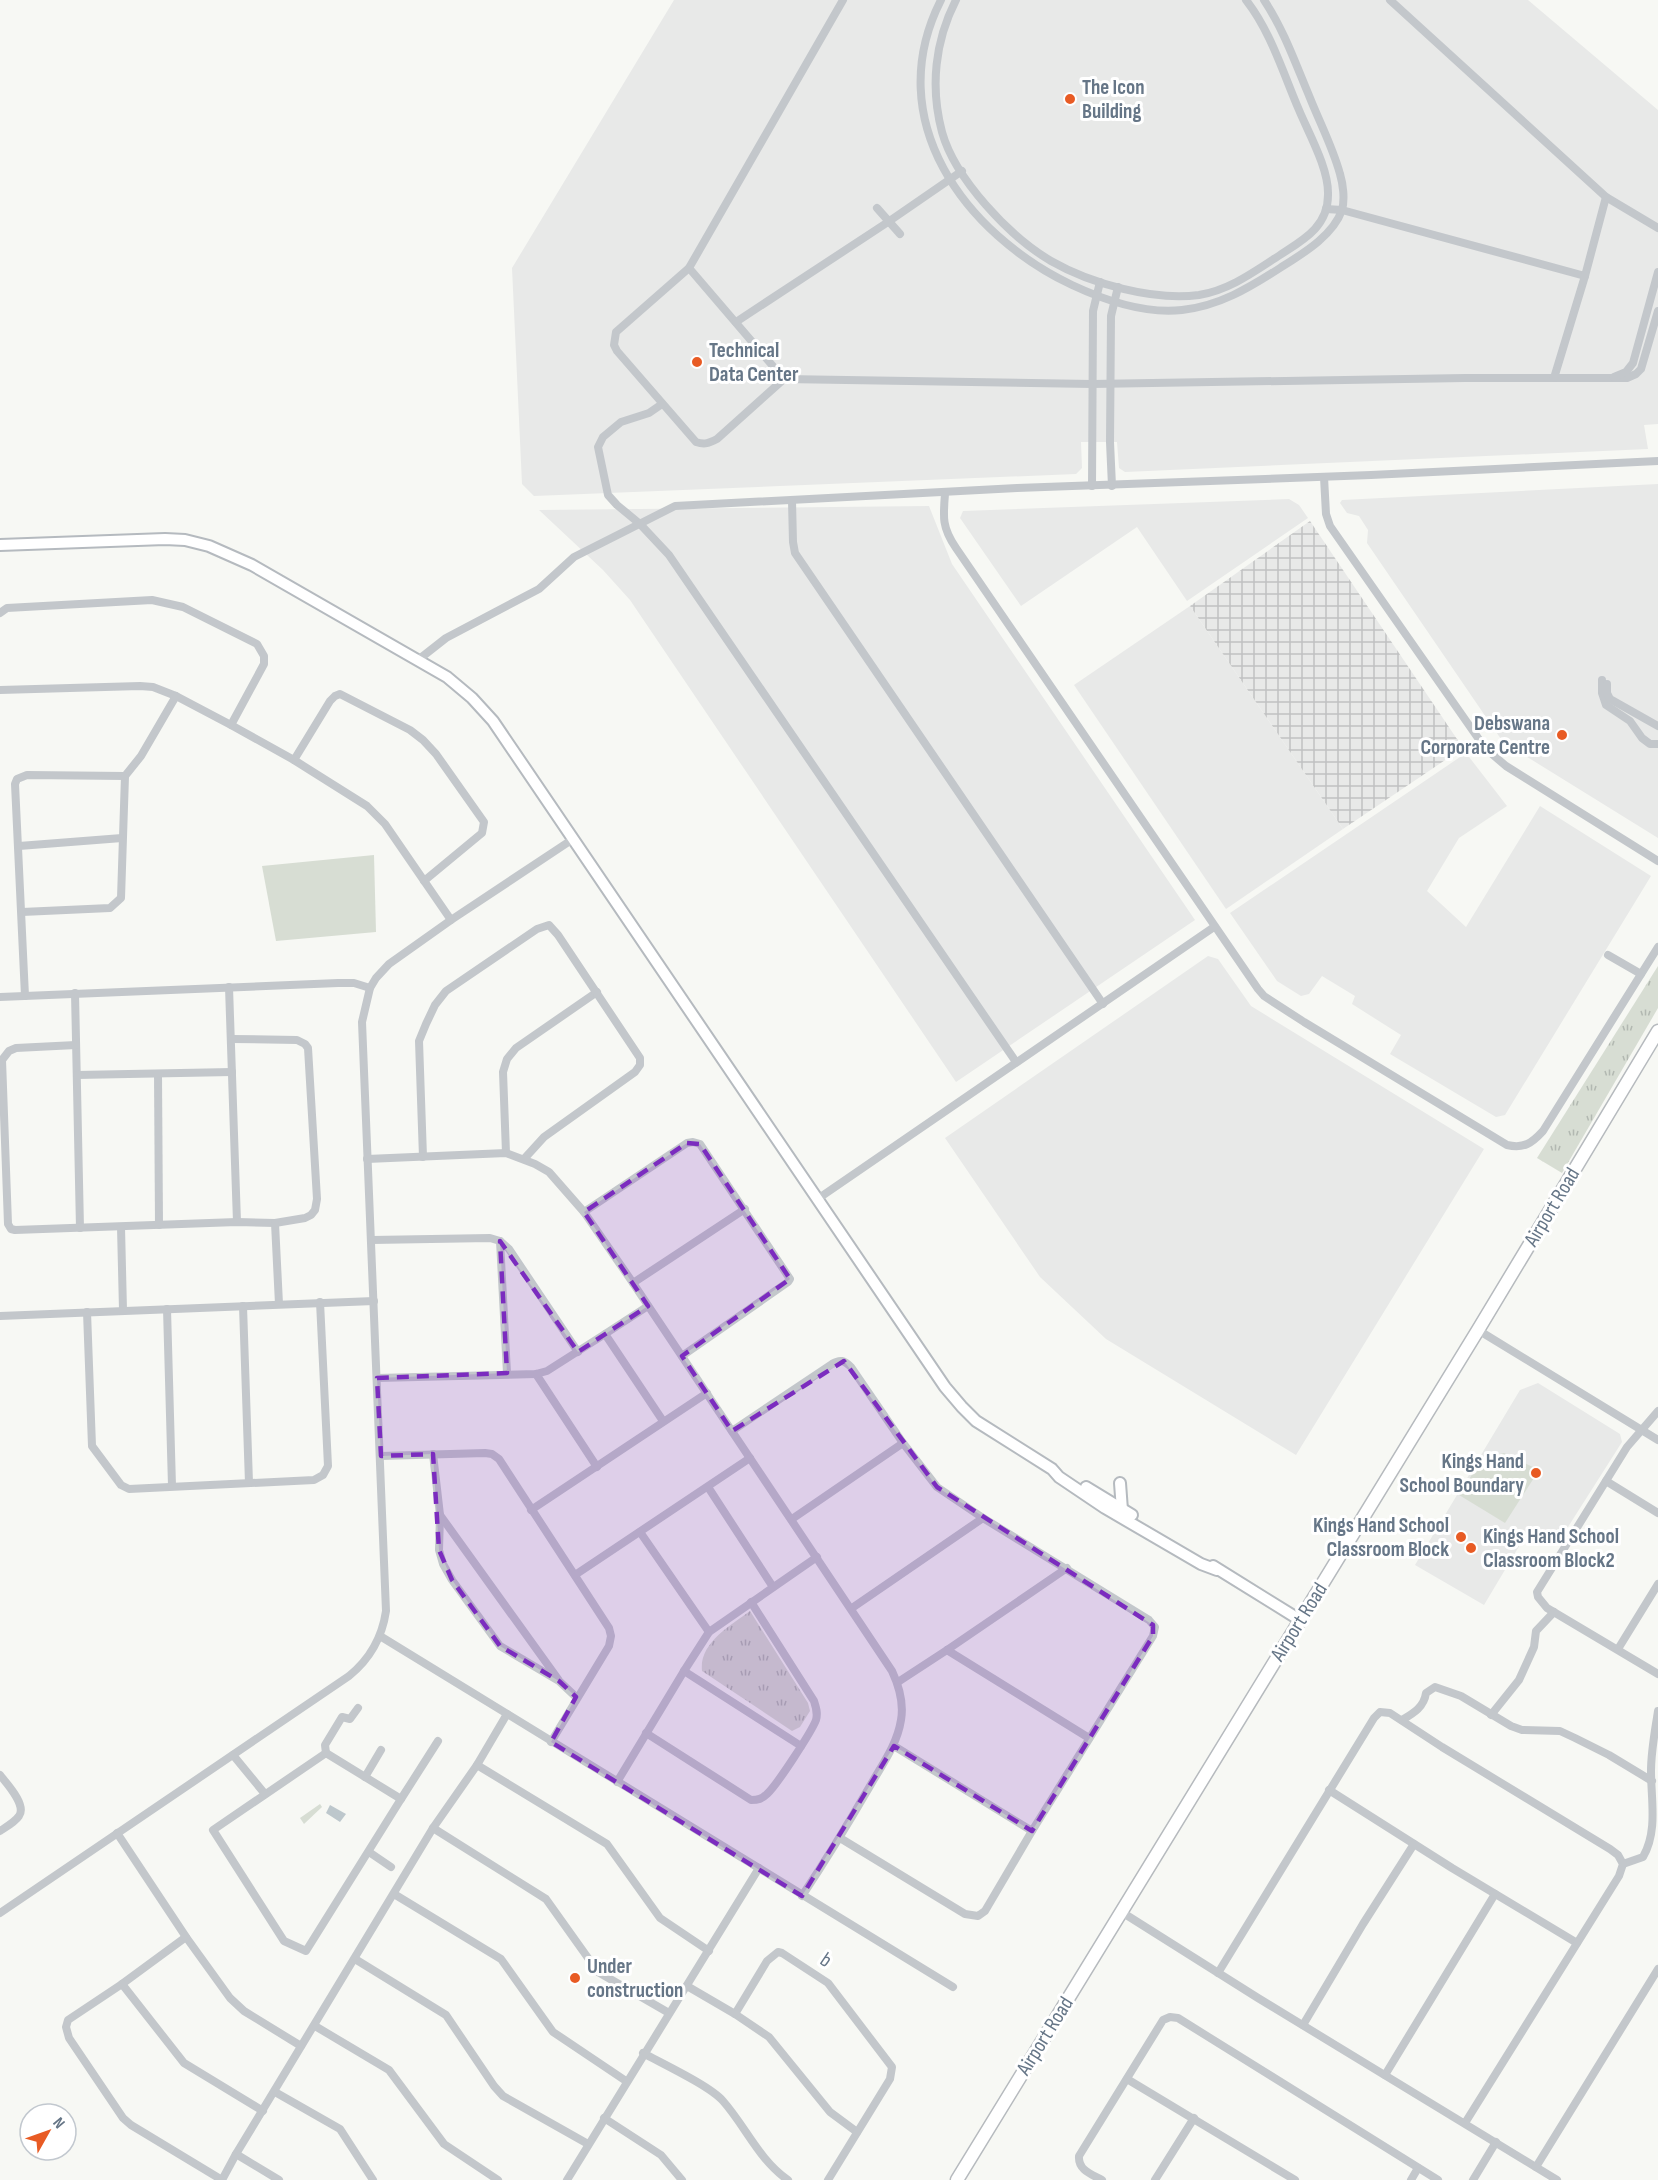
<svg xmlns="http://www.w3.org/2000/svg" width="1658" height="2180" font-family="'Sofia Sans Condensed',sans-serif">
<defs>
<pattern id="industrial-grid" width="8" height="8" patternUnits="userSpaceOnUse" patternTransform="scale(1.5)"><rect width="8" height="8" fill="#e8e9e8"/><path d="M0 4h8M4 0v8" fill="none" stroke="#c0c1c2"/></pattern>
<pattern id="grass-tufts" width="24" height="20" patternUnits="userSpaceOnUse" patternTransform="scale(1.5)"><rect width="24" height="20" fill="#d7ddd3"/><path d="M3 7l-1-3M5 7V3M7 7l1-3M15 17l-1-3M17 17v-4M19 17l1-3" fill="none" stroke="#b2b8b1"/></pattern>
</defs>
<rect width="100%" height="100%" fill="#f7f8f4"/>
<g fill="#e8e9e8">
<path d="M674,0H1528L1658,110V424L1644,425L1648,449L1125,472L1119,468L1117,442H1081L1082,468L1076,474L534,496L522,484L512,268Z"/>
<path d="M1658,484V838L1503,742L1367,543L1368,530L1359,516L1347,513L1340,503L1342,500Z"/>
<path d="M1289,499L1299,505L1308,518L1187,601L1137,527L1021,606L960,518L963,511Z"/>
<path d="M929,506L952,564L1195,920L956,1082L630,600L603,570L539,510Z"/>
<path d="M1190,606L1343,829L1226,909L1074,685Z"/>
<path d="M1466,753L1507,806L1459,838L1427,891L1466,927L1540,806L1651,876L1505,1115L1496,1117L1390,1054L1401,1035L1352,1004L1355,996L1322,976L1309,994L1301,996L1277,981L1230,913Z"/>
<path d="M1208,956L1218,959L1251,1006L1484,1149L1296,1455L1106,1339L1040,1277L945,1138Z"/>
<path d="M1538,1383L1620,1434L1622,1442L1568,1527L1524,1538L1484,1605L1415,1565L1520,1390Z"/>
</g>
<path fill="url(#industrial-grid)" d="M1310,521L1463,748L1343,829L1190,606Z"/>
<g fill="url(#grass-tufts)">
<path d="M1658,966V1008L1562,1173L1537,1158Z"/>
<path d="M750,1611L808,1703L810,1711L800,1727L792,1731L702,1671C699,1643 730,1626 750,1611Z"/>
</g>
<g fill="#d7ddd3">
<path d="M374,855L376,932L276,941L262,866Z"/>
<path d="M1504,1453L1539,1470L1505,1523L1459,1495L1482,1459Z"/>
<path d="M320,1804L322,1807L304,1824L300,1818Z"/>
</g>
<path fill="#bdc7cc" d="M330,1805L346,1814L340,1822L326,1813Z"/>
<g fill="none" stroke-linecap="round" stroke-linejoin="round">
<g stroke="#b5babf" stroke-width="14">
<g id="secondary">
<path d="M0,545L165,539L185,540L209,546L252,565L447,677L472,698L493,721L945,1387L962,1407L976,1421L1052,1469L1059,1477L1105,1508L1201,1564L1217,1570"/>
<path d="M1120,1483L1122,1510"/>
<path d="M1086,1487L1132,1515"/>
<path d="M1213,1566L1300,1620"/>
</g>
</g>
<g stroke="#b6babe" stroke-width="15">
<path id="primary" d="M957,2180L1478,1330L1658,1031"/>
</g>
<g stroke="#c3c7cb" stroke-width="8">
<path d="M843,0L689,268L616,332L614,345L617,351L696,442C705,445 709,443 717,439L784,379L1092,384L1465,378H1627L1636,374L1641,369L1658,311"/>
<path d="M941,0C880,120 965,234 1072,285C1104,300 1146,314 1182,310C1219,306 1249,288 1280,268C1302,254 1333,236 1342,210C1345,199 1343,184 1340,174C1333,148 1320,123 1310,98C1296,65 1284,30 1264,0"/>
<path d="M956,0C935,41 930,87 942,132C955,179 1010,237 1051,261C1091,284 1154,301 1199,295C1230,290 1255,271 1280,255C1303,240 1328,227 1328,195C1329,169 1309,134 1299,110C1283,73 1271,32 1246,0"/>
<path d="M1390,0L1606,197L1658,228"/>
<path d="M877,208L900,234"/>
<path d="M1326,209L1342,210L1585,276"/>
<path d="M689,268L784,379"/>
<path d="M736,322L888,222L962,171"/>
<path d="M1614,377L1626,372L1633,363L1658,272"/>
<path d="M1554,378L1585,276L1606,197"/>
<path d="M662,404L649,413L621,422L603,437L598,447L608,495L617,505L640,524L669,555L1016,1062"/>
<path d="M1324,477L1326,514L1330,526L1485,748L1506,766L1658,861"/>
<path d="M1092,486L1093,311L1100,282"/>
<path d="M1112,486L1110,442L1111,316L1118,287"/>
<path d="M945,494C943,517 942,528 956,548L1258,989L1264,996L1304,1022L1507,1145C1524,1149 1532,1143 1543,1131L1658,947"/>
<path d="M792,501L793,542L795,553L1103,1004"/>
<path d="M0,613L7,608L152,600L183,607L257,644L264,656V664L231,725"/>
<path d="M418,660L446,638L539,589L574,557L675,506L1017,488L1371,475L1658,461"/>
<path d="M1602,680V693L1606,705L1630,721L1642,738L1650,744H1658"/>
<path d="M1607,684V693L1610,699L1658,726"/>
<path d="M0,690L140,686L153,687L176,696L231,725L294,760L367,806L385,824L451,920"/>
<path d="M294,760L330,701L335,696L340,694L410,730L423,740L436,754L484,822L482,833L424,881"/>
<path d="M19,846L122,838"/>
<path d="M22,912L110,908L121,898L125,776L141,756L176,696"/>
<path d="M1608,955L1641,974"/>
<path d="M229,987L237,1222"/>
<path d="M75,993L80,1228"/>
<path d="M25,996L15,784L17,779L27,775L125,776"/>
<path d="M0,997L338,983H354L370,988"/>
<path d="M76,1045L16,1048L9,1051L2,1060L8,1224L11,1229L15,1230L237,1222L275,1223L305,1218L311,1215L315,1210L317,1199L308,1048L305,1044L297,1040L232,1039"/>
<path d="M158,1074L159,1225"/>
<path d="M77,1075L232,1072"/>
<path d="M506,1153L503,1072L507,1059L516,1048L597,992"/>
<path d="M423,1157L419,1041L426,1024L435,1005L446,991L537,929L549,925L558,935L640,1058V1065L635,1072L544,1137L524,1159"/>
<path d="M367,1159L506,1153L535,1164L549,1172L584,1212L633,1283L892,1671C899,1686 904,1703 901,1720C897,1745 882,1765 870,1786C848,1824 826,1860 802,1896"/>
<path d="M819,1198L1214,927"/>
<path d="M584,1212L687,1143L693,1142L700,1144L790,1279L788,1282L682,1356"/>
<path d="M275,1223L279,1304"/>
<path d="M121,1227L123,1310"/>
<path d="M372,1240L490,1238L500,1241L509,1249L578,1352"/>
<path d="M500,1241L507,1373"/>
<path d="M633,1283L745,1209"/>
<path d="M243,1306L249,1483"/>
<path d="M648,1306L605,1334L663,1421"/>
<path d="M167,1309L172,1486"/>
<path d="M87,1312L92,1446L121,1485L129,1489L314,1480L323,1475L328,1466L320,1302"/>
<path d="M0,1316L374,1301"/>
<path d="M1478,1330L1658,1440"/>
<path d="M536,1374L597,1467"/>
<path d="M377,1378L536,1374L547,1371L605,1334"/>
<path d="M1658,1411L1627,1447L1537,1592L1538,1597L1547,1608L1658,1674"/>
<path d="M732,1431L832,1364C840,1359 844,1360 851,1367L903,1443L792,1519"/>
<path d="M433,1454L440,1515L439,1550L443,1564L452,1580L500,1646L559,1681L576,1697"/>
<path d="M381,1456L485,1453L492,1454L499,1459L609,1628L611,1636L609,1646L551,1742"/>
<path d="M1606,1481L1658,1513"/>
<path d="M708,1487L773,1587"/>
<path d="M531,1510L707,1393"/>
<path d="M440,1515L558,1679"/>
<path d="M640,1532L709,1632"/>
<path d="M575,1575L750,1458"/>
<path d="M852,1608L983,1518L937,1487L903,1443"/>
<path d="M380,1636L953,1987"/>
<path d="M1618,1649L1658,1584"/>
<path d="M947,1650L1089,1738"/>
<path d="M684,1671L801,1746"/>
<path d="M898,1682L947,1650L1067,1568"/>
<path d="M1491,1715L1519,1680L1534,1647L1536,1631L1554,1612"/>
<path d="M1402,1720C1414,1713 1424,1707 1426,1693L1435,1687L1461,1696L1511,1726L1522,1730L1560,1731L1575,1738L1609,1755L1652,1781"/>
<path d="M646,1733L751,1800C758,1800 762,1799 767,1794C777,1785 812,1731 816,1720C818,1713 816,1707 814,1701L751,1602"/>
<path d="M894,1746L1032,1831"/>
<path d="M326,1753L401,1799L306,1951L284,1941L213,1830Z"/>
<path d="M326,1753L325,1745L342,1717L350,1719L358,1708"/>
<path d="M233,1755L265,1794"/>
<path d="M477,1765L607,1844L660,1918L709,1951"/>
<path d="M0,1775C7,1784 27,1805 19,1816C15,1822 6,1827 0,1831"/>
<path d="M365,1777L381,1750"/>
<path d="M617,1782L684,1671L709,1632L817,1557"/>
<path d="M1329,1790L1452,1868L1577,1943"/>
<path d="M401,1799L438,1741"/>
<path d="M433,1828L546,1899L598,1972L669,2013"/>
<path d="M117,1833L186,1937L230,1998L244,2011L301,2046"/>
<path d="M840,1838L965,1914L978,1916L985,1911L1032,1831L1153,1636L1155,1627L1149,1620L983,1518"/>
<path d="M369,1852L391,1867"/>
<path d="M1623,1864L1643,1857C1658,1831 1651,1800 1651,1771C1651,1751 1655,1731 1658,1711"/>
<path d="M394,1894L501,1959L553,2032L626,2081"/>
<path d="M1120,1911L1258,1998L1557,2180"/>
<path d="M0,1913L349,1676C370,1659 382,1638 386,1611L362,1022L370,988L376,978L389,964L451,920L573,839"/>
<path d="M186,1937L122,1984L68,2020L66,2027L69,2038L123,2118L131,2125L222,2180"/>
<path d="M355,1959L446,2015L494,2086L503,2096L588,2144"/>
<path d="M1218,1973L1374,1718L1380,1712L1390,1713L1442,1747L1610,1849L1618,1855L1623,1864L1619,1876L1465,2123"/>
<path d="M122,1984L184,2063L263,2111"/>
<path d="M687,1986L735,2014L769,2037L830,2112L857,2132"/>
<path d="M735,2014L767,1961L778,1952L782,1953L828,1983L892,2067L890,2079L828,2180"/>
<path d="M1303,2025L1363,1924L1414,1844"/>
<path d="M315,2026L389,2070L444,2144L498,2180"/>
<path d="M643,2053C663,2064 710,2086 723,2101C746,2127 759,2160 788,2180"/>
<path d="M1385,2075L1495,1894"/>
<path d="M1127,2079L1295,2180"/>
<path d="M275,2092L340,2129L373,2180"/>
<path d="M604,2118L661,2155L682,2180"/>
<path d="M236,2154L279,2180"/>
<path d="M1536,2167L1658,1969"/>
<path d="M222,2180L236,2154L433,1828L477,1765L507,1714"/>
<path d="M567,2180L759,1868"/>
<path d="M1102,2180C1091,2174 1078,2170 1079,2156L1163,2020L1170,2017L1178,2018L1438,2180"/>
<path d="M1155,2180L1194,2118"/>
<path d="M1411,2180L1418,2168"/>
<path d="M1473,2180L1496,2142"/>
</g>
<use href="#secondary" stroke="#fff" stroke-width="10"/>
<use href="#primary" stroke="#fff" stroke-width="12"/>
</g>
<path fill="#7b2cbf" fill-opacity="0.2" stroke="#7b2cbf" stroke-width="4.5" stroke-dasharray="12 8" stroke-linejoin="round" d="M687,1143L700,1144L790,1279L682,1356L732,1431L844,1361L937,1487L1153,1625V1636L1032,1831L894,1746L802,1896L551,1742L576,1697L559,1681L500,1646L452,1580L439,1550L433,1454L381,1456L377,1378L507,1373L500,1241L578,1352L648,1306L584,1212Z"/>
<g fill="#e85b24" stroke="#fff" stroke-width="2">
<circle cx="1070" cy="99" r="6"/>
<circle cx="697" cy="362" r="6"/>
<circle cx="1562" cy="735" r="6"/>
<circle cx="1536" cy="1473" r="6"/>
<circle cx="1461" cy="1537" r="6"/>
<circle cx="1471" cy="1548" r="6"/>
<circle cx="575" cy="1978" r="6"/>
</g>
<g text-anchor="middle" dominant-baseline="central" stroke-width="6" stroke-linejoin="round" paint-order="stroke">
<g font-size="21" font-weight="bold" fill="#667687" stroke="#fff" text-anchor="start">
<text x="1082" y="87">The Icon<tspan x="1082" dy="24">Building</tspan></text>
<text x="709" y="350">Technical<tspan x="709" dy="24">Data Center</tspan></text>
<text x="1550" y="723" text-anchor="end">Debswana<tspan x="1550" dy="24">Corporate Centre</tspan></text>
<text x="1524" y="1461" text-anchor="end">Kings Hand<tspan x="1524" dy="24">School Boundary</tspan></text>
<text x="1449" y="1525" text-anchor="end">Kings Hand School<tspan x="1449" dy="24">Classroom Block</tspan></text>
<text x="1483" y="1536">Kings Hand School<tspan x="1483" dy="24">Classroom Block2</tspan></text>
<text x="587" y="1966">Under<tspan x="587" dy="24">construction</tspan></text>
</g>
<g font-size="21" fill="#667687" stroke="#fff">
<text transform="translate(1552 1207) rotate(-59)">Airport Road</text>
<text transform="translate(1299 1622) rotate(-58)">Airport Road</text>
<text transform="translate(826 1960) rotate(34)">b</text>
<text transform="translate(1045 2036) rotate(-58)">Airport Road</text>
</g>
</g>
<g transform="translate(48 2132) rotate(50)"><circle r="28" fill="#ffffff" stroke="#c2c8cf" stroke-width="1.5"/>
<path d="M0-4.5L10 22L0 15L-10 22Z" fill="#e85b24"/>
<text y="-9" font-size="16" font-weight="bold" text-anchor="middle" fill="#667687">N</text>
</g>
</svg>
